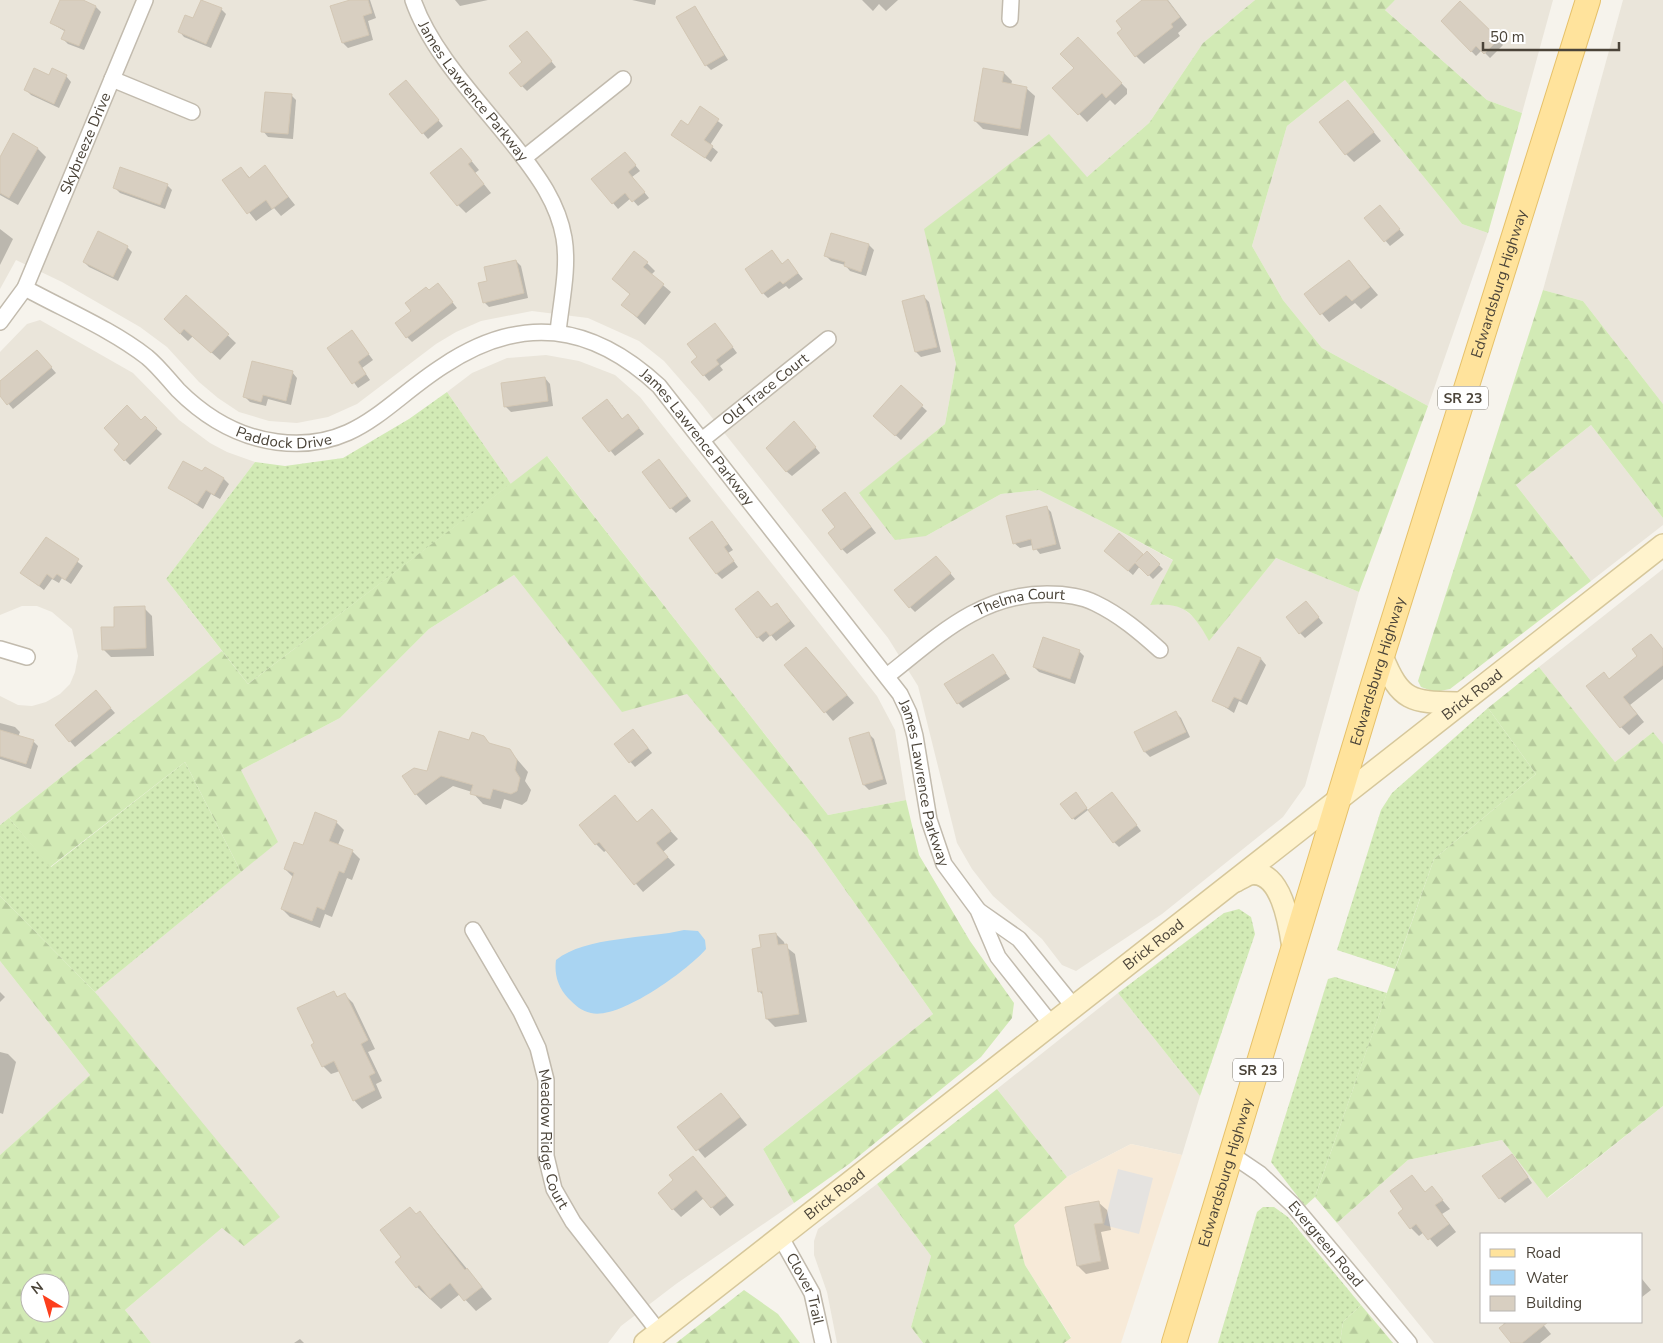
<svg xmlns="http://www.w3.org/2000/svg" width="1663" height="1343" font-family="'Nunito Sans',sans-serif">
<defs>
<pattern id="grass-dots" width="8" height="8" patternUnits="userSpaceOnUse" patternTransform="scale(1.25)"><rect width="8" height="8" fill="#d2eab5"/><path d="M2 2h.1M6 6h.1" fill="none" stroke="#b6ca9c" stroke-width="1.8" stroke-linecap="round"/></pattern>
<pattern id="forest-firs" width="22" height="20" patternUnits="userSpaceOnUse" patternTransform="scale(1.25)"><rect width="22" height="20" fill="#d2eab5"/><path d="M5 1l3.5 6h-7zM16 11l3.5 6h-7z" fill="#b6ca9c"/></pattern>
</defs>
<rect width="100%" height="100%" fill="#f6f3ec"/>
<g fill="#eae5da" fill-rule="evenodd">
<path d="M0,0H1255L1203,43L1149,123L1087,177L925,229L956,364L945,424L859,494L926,536L1001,494L1039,490L1105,523L1174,561L1150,605L1167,604L1181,607L1197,620L1209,640L1276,558L1359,592L1305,786L1283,817L1162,914L1076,971L1062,965L1042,939L993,896L972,869L957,843L918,686L888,638L698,400L664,361L639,341L588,318L532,311L481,321L456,332L436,344L357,404L328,417L297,423L269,421L239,412L218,398L199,382L167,347L140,327L62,282L16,260L0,289Z"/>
<path d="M1395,0H1553L1522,113L1487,100L1384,9Z"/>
<path d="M1623,0H1663V404L1583,301L1543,290Z"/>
<path d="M1345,80L1462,224L1488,233L1428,406L1322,348L1283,300L1252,246L1287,126Z"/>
<path d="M40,320L133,373L179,420L210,443L227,452L255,462L166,579L222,651L0,825V696L18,705L32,706L46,702L60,694L70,684L75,672L78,656L72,629L52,612L37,606H22L0,615V352L27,324Z"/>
<path d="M546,355L579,361L615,375L640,397L877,696L895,730L906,800L828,815L548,457L511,484L447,392L472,373L507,358Z"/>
<path d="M1591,425L1663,518V525L1591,581L1516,485Z"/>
<path d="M1663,569V744L1653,732L1615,762L1539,667Z"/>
<path d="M514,575L622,711L687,693L812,843L933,1014L763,1149L794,1203L676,1284L621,1326L608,1343H151L125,1310L222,1228L130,1037L95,992L277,842L241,770L340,718L429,629Z"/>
<path d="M0,961L90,1075L0,1155Z"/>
<path d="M1118,993L1200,1096L1182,1155L1131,1144L1067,1177L997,1089Z"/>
<path d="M1663,1106V1343H1434L1337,1223L1408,1160L1502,1140L1548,1198ZM1482,1234H1642V1322H1482Z"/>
<path d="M877,1184L931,1256L911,1327L923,1343H837L827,1292L814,1255V1241L818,1229Z"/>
</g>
<path fill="#f7ead8" d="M1131,1144L1182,1155L1121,1343H1064L1071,1337L1025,1265L1014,1225L1067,1177Z"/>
<g fill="url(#grass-dots)">
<path d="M447,392L511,484L248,684L166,579L255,462L285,466L343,458L409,419Z"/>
<path d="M1488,708L1536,774L1434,859L1395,969L1337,950L1381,810L1392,793Z"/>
<path d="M185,762L241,872L95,992L0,896V825L9,818L51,867Z"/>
<path d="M1239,909L1251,917L1255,934L1200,1096L1118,993L1224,913Z"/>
<path d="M1335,977L1387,993L1315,1197L1305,1206L1271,1162L1328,979Z"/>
<path d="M1263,1207H1274L1288,1217L1361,1305L1343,1322L1340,1343H1218L1257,1212Z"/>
</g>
<g fill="url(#forest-firs)" fill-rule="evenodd">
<path d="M1255,0H1395L1385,10L1487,100L1522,113L1488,233L1462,224L1345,80L1287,126L1252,246L1283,300L1322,348L1428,406L1359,592L1276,558L1209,641C1193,612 1184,602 1150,605L1173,560L1105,523L1039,490L1001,494L926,536L895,540L859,493L945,424L956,364L924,229L1049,134L1087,177L1149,123L1203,43Z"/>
<path d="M1543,290L1583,301L1663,404V518L1591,425L1516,485L1591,581L1450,689L1435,692L1421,687L1418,681Z"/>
<path d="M547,456L828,815L906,800L919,855L970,941L1014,1003L1012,1018L981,1057L849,1164L794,1203L763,1149L933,1014L812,843L687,694L622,712L514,575L429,629L340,718L241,770L278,842L241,872L185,762L50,867L9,818L222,651L248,684Z"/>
<path d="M1539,667L1615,762L1653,732L1663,744V1106L1547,1198L1502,1140L1408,1160L1337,1223L1315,1197L1434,859L1536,774L1488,708Z"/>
<path d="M0,896L95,992L280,1217L244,1246L222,1228L125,1310L151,1343H0V1155L90,1075L0,961ZM30,1283H60V1313H30Z"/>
<path d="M997,1089L1067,1177L1014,1225L1025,1265L1071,1338L1064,1343H923L911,1327L931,1256L877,1184Z"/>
<path d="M744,1290L778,1314L800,1343H676Z"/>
<path d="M1361,1305L1393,1343H1340L1343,1322Z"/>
</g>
<path fill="#e5e3e0" d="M1118,1169L1153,1178L1139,1234L1104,1225Z"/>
<path fill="#a9d4f2" d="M684,930L698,931L705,940L706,949C688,970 620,1020 591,1013C581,1011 575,1005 568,998C558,987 554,974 556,960C586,936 647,939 684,930Z"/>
<g fill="#0003">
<path d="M61,0H80L96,7L101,12L84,50L68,44L63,39L66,32L51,23Z"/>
<path d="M354,0H370L376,18L368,21L373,40L348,48L343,43Z"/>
<path d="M455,0H488L460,6Z"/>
<path d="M632,0H656L655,5Z"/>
<path d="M862,0H898L886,11L879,4L873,11Z"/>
<path d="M1142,0H1168L1187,25L1178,33L1180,36L1144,64L1136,56L1124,29Z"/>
<path d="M1460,3L1503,45L1490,58L1482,50L1476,56L1442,21Z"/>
<path d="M695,7L728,60L711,70L706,65Z"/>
<path d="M221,9L226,14L211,48L184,37L179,31Z"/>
<path d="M527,32L556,67L527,91L522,86Z"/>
<path d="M1078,39L1127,89V94L1115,105L1110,100L1087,122L1054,88L1075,68Z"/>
<path d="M1004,73L1012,81L1011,85L1026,88L1035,96L1028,136L983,129L975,121Z"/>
<path d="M66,76L71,82L59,108L31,95L26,90L49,77Z"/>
<path d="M411,87L443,126L428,139L423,133Z"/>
<path d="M291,95L296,100L293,139L268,137L263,131Z"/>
<path d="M700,108L723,125L710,145L718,152L711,162L673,135L688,127Z"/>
<path d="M1355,109L1381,141L1354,162L1346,154Z"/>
<path d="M14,135L38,149L46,157L18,205L0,195V159Z"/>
<path d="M469,158L479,170L475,173L491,193L466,213L458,205Z"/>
<path d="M630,159L640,171L632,177L649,198L638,206L631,198L618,209L593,179Z"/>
<path d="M265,167L295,205L281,216L274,208L256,221L224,181L241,168L250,178Z"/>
<path d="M167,185L172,190L165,209L120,193L115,188Z"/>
<path d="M1385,212L1404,235L1390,246L1366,218Z"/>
<path d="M0,229L13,239L0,265Z"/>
<path d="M832,235L869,245L874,250L866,276L850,271L845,265L831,261L826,256Z"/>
<path d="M127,247L132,252L118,281L89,267L84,262Z"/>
<path d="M772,251L783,265L788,261L803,279L789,289L786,286L768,298L763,293Z"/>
<path d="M516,261L521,266L528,298L489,307L484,302L489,282Z"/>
<path d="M1349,261L1378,295L1361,309L1355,303L1329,322L1306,295Z"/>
<path d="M647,263L655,271L651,275L671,292L645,325L623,305L631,295L613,279Z"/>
<path d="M438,284L457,308L412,342L407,337L413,311Z"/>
<path d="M186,296L236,343L220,360L193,336L188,341L173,327Z"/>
<path d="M923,296L929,302L941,352L921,357L916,352Z"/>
<path d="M720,330L737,353L720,366L723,370L709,381L693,362Z"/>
<path d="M352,332L373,360L362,368L370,380L358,388L329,349Z"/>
<path d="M42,357L56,373L13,409L0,394V383Z"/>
<path d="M292,372L297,378L291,405L268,399L266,406L250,402L245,397Z"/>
<path d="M545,378L550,384L553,406L511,412L505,406Z"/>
<path d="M901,387L927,411L901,440L880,421Z"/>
<path d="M612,405L623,420L633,421L644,434L615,456L584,418Z"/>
<path d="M145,418L162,434L130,465L115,450Z"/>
<path d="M799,428L820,453L792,476L786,471Z"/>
<path d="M664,466L691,501L676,513L671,508Z"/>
<path d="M203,473L224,479L229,484L220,499L211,494L203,509L170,488Z"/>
<path d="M850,499L876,533L847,554L842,549L837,528Z"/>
<path d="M1046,507L1051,512L1061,549L1040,554L1033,545L1020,548L1014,543Z"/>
<path d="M717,528L733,550L728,553L738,567L722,579L717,574Z"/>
<path d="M1119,535L1143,556L1147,553L1163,569L1153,579L1140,566L1133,575L1110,555Z"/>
<path d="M46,538L83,566L71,584L62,578L59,583L52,579L44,590L22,573Z"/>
<path d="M941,562L955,579L915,612L910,607Z"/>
<path d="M777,604L795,626L776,641L771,635L763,642L758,637Z"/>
<path d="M144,608L152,616L154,656L111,657L103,649L116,628Z"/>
<path d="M1311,608L1323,623L1305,638L1300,633Z"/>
<path d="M1651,636L1663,649V679L1630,705L1644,722L1629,735L1621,727L1610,680L1639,656Z"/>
<path d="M806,648L854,703L833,721L786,665Z"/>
<path d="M1238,649L1261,659L1266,665L1247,705L1239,701L1234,713L1214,700Z"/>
<path d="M1079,651L1084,656L1075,684L1039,672L1034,667Z"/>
<path d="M993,655L1010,679L963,708L958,703Z"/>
<path d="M101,697L115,713L75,747L56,725Z"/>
<path d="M1176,713L1181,718L1190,737L1150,757L1145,752L1136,733Z"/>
<path d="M0,723L15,727L20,732L18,737L33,741L38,746L31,769L0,759Z"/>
<path d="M869,734L874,739L887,784L869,790L864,785Z"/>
<path d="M638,735L652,753L635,767L615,744Z"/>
<path d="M483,737L491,745L509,750L528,772L525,781L531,790L527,801L522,805L504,799L501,809L483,804L472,792L453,786L426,805L416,794L428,773Z"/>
<path d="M1078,796L1088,810L1075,820L1073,818Z"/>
<path d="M615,797L638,823L652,811L678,839L663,852L675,865L643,892L607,850L604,852L596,844Z"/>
<path d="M1117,799L1141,831L1119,847L1114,842Z"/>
<path d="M336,822L344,830L338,845L352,851L360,859L352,880L347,878L332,917L325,914L320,928L290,917L282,909L294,878L285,869L303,846Z"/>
<path d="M776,934L784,942L785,946L795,954L807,1022L775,1027L767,1019L764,996L759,991L762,948Z"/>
<path d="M0,992L5,997L0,1002Z"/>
<path d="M333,992L339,998L345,995L353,1003L375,1049L368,1052L382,1081L376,1084L382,1098L362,1109L354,1100L340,1071L331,1074L323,1066L316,1044Z"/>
<path d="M0,1052L8,1054L16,1062L3,1114L0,1113Z"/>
<path d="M728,1102L747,1125L705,1158L679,1127Z"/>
<path d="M693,1157L734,1205L720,1216L704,1198L681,1217L673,1209L675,1180Z"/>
<path d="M1517,1161L1532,1183L1505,1203L1500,1198Z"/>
<path d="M1412,1176L1426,1193L1432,1188L1450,1209L1442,1214L1456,1232L1437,1247L1424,1232L1419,1236L1411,1228L1405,1210Z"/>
<path d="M1098,1202L1107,1210L1111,1230L1101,1232L1109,1269L1086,1274L1078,1266Z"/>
<path d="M420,1212L492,1299L476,1311L460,1294L441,1309L417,1287L403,1257L417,1215Z"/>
<path d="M1642,1279L1651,1290L1642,1297Z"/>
<path d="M1503,1322H1541L1551,1334L1540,1343H1513Z"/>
<path d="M300,1339L304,1343H294Z"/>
</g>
<g fill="#d8cfc1" stroke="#d3c7b4">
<path d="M60,0H83L96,6L79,46L61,39L65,30L50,23Z"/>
<path d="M201,0L222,8L206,44L178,32L185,15L193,18Z"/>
<path d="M350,0H368L372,13L363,16L369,35L342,43L330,6Z"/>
<path d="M1142,0H1167L1180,17L1171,24L1173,27L1135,57L1117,33L1122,29L1116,21Z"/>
<path d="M1460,1L1499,39L1484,54L1476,46L1471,52L1441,21Z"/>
<path d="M695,6L724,55L705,66L676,17Z"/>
<path d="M527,31L552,61L521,87L509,73L522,62L509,46Z"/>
<path d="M1078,37L1122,83L1106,98L1102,93L1078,115L1052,88L1074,68L1060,54Z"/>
<path d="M34,68L49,75L52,68L67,75L54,104L24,90Z"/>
<path d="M983,68L1004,72L1002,82L1027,87L1020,129L974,121Z"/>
<path d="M406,80L439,120L422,134L389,94Z"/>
<path d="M265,92L292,94L288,134L261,132Z"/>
<path d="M1348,100L1374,132L1345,155L1319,122Z"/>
<path d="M700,106L719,119L704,140L713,146L705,158L671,135L681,120L688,125Z"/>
<path d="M13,133L38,148L9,198L0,193V157Z"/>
<path d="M461,148L472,161L468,164L484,184L457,206L430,173Z"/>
<path d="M625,152L636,165L628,172L645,192L632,202L625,193L612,204L591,179Z"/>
<path d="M265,165L288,197L272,209L266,200L247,214L222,180L241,167L249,178Z"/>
<path d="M120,167L168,184L160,205L113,188Z"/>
<path d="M1380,205L1400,229L1384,242L1364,218Z"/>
<path d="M98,231L128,246L113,277L83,262Z"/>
<path d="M831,233L869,244L861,272L844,266L845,262L824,256Z"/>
<path d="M772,250L782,264L788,259L798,273L783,284L780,281L762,294L745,269Z"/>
<path d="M634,251L648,262L643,267L664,284L637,317L621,305L630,294L612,279Z"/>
<path d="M516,260L524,293L483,303L478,283L487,281L484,267Z"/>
<path d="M1349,260L1370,287L1352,301L1346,295L1320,315L1304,294Z"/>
<path d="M438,283L453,302L406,338L395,323L411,311L405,303L426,287L429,290Z"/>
<path d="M186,295L229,334L211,353L184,329L180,334L164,319Z"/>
<path d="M924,295L937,347L915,352L902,301Z"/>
<path d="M715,323L733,347L716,360L719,364L703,376L691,362L697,357L687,344Z"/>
<path d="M352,330L369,354L358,362L366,374L352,384L327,348Z"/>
<path d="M37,350L52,367L7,405L0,396V381Z"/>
<path d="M252,361L293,371L286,401L263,395L261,402L243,397Z"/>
<path d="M545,377L548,401L504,407L501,383Z"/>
<path d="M901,385L923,405L895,436L873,416Z"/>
<path d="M607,399L622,419L628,414L639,428L609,452L582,418Z"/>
<path d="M127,405L141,420L145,416L157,428L124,461L114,450L119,444L104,428Z"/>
<path d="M794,421L816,447L786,472L766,448Z"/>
<path d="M659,459L687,496L670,509L642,472Z"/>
<path d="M183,461L202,471L205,467L224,478L214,495L206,490L197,504L168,488Z"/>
<path d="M845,492L871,527L841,550L828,533L835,527L822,510Z"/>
<path d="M1047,506L1056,544L1033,550L1031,539L1013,544L1006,516Z"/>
<path d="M712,521L728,544L724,547L734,561L716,574L689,538Z"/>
<path d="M1119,533L1143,554L1136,562L1147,551L1160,564L1148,576L1135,563L1128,571L1104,551Z"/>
<path d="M46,537L79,559L65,580L57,574L53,579L47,574L39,586L20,573Z"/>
<path d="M936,556L951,573L909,608L894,590Z"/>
<path d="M758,591L771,607L777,603L790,621L770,636L766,631L757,638L735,609Z"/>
<path d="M1306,601L1319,617L1299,634L1286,617Z"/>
<path d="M145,606L146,648L102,650L101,627H114V607Z"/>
<path d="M1651,634L1663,649V665L1623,697L1637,714L1620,728L1586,686L1604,672L1609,679L1637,656L1632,649Z"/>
<path d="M1043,637L1080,650L1070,679L1033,667Z"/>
<path d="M806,647L847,695L824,713L784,665Z"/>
<path d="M1238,647L1261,658L1241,700L1234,697L1228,708L1212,701Z"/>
<path d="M993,654L1006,673L957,704L944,684Z"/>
<path d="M96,690L111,708L69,742L55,725Z"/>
<path d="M1176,711L1186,732L1144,752L1134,732Z"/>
<path d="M633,729L648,748L629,763L614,744Z"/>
<path d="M0,730L34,740L26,764L0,756Z"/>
<path d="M439,731L469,740L472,732L484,736L489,743L510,749L517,760L515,770L520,778L517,791L511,794L493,789L490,799L470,794L473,785L441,776L415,795L402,776L414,768L427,771Z"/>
<path d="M869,732L883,779L863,785L849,738Z"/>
<path d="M1076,792L1087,808L1072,819L1060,804Z"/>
<path d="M1112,792L1137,825L1113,843L1088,810Z"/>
<path d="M615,795L637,822L652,809L671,831L656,843L668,857L634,885L599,842L595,845L579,825Z"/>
<path d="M315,812L337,821L329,841L353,850L344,873L339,871L324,910L317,907L312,921L281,909L294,873L284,869L294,842L303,845Z"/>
<path d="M776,933L778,945L787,944L799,1014L766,1019L762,991L758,992L752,949L761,947L759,935Z"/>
<path d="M334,991L337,997L345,993L368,1040L361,1044L375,1073L369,1076L375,1090L353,1101L334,1061L322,1067L311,1045L314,1043L297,1008Z"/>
<path d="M721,1093L740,1117L696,1151L677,1127Z"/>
<path d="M1512,1154L1528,1177L1499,1199L1482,1176Z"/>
<path d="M693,1156L726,1196L711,1208L696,1190L672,1210L658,1193L673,1180L669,1175Z"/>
<path d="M1412,1175L1425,1192L1432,1186L1443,1200L1435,1205L1449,1224L1428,1240L1416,1224L1410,1229L1398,1213L1403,1209L1390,1191Z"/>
<path d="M1099,1201L1103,1223L1094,1224L1101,1261L1077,1266L1065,1207Z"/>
<path d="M410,1207L416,1214L420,1211L465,1270L467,1268L482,1287L464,1301L450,1283L430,1299L419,1285L416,1288L395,1262L401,1257L380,1230Z"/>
<path d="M1507,1322H1548L1522,1343H1511L1499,1328Z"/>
</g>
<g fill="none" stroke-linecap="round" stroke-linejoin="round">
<g stroke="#c2bbae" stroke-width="18">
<g id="street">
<path id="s1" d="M413,0C431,53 482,104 517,149C538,176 558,203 564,238C569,268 561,302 558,332"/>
<path d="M1010,19L1011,0"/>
<path d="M112,79L192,112"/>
<path d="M524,158L623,79"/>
<path id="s2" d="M25,288C65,310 111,329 147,357C158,366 168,379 178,390C205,417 238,437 277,442C356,452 385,403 443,366C521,314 591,323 659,386L900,694L909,713L915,736L929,820L944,864L978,910L998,957L1051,1024"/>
<path id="s3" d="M0,322L25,288L145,0"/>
<path id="s4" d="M702,440L828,339"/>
<path d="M0,649L27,657"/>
<path id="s5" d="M887,676C937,637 979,594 1047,594C1062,594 1081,596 1095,603C1120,615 1140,632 1160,650"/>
<path d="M979,911L1019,939L1074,1007"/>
<path id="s6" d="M473,930L521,1012L538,1048L546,1080V1156L554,1189L573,1222L659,1332"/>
<path id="s7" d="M1232,1155L1260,1174L1293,1205L1409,1343"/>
<path id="s8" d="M780,1236L812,1293L823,1343"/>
</g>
</g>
<g stroke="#d6c79b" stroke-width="24">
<g id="secondary">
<path d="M1382,656C1401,703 1412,702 1460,703"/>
<path d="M1236,881C1240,879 1246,875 1250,874C1282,868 1290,928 1293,948"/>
<path id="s9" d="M645,1343L1663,545"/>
</g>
</g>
<g stroke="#e6c16a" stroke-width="26">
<g id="primary">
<path id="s10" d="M1174,1343L1373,685L1588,0"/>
</g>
</g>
<use href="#street" stroke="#fff" stroke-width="15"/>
<use href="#secondary" stroke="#fff3cd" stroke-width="21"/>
<use href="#primary" stroke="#ffe39c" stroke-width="24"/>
</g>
<g text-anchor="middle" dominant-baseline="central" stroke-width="4" stroke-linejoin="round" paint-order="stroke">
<g fill="#fff" stroke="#817c74" stroke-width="1">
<rect x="1438" y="386.5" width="50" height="23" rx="4"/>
<rect x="1233" y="1058.5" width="50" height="23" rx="4"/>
</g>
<g font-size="14" font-weight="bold" fill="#4b4439">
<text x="1463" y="398">SR 23</text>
<text x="1258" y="1070">SR 23</text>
</g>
<g font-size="15" fill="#4b4439" stroke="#fff">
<text stroke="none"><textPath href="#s1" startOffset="110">James Lawrence Parkway</textPath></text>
<text stroke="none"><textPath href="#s3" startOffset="199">Skybreeze Drive</textPath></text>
<text stroke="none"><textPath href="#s10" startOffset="1108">Edwardsburg Highway</textPath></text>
<text stroke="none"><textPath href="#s4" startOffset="81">Old Trace Court</textPath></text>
<text stroke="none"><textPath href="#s2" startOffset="306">Paddock Drive</textPath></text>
<text stroke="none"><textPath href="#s2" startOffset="790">James Lawrence Parkway</textPath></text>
<text stroke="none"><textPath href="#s5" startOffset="156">Thelma Court</textPath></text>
<text stroke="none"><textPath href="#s10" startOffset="702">Edwardsburg Highway</textPath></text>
<text stroke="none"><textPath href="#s9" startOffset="1051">Brick Road</textPath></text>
<text stroke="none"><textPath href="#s2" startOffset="1210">James Lawrence Parkway</textPath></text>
<text stroke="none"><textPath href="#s9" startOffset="646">Brick Road</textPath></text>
<text stroke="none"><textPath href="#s6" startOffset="228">Meadow Ridge Court</textPath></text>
<text stroke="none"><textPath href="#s10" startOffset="178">Edwardsburg Highway</textPath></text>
<text stroke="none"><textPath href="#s9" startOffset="241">Brick Road</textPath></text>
<text stroke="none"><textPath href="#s7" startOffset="130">Evergreen Road</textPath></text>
<text stroke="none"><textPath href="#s8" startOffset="59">Clover Trail</textPath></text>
</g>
</g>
<rect x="1480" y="1233" width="162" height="90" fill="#ffffff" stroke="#b7b4b0"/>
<rect x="1490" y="1249" width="25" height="8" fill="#ffe39c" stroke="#b7b4b0"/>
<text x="1526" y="1258" font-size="15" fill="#4b4439">Road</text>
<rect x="1490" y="1270" width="25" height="15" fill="#a9d4f2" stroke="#b7b4b0"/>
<text x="1526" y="1283" font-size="15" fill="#4b4439">Water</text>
<rect x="1490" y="1296" width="25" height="15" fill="#d8cfc1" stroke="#b7b4b0"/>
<text x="1526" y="1308" font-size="15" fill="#4b4439">Building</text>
<g transform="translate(45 1298) rotate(322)"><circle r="24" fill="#ffffff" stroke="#b7b4b0"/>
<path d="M0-4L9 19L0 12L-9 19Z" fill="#fc3f1d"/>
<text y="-8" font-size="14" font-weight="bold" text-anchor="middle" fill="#4b4439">N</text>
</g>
<path d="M1483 42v8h136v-8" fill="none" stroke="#4b4439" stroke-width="2.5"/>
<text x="1490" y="42" font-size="15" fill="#4b4439" stroke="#ffffff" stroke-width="4" paint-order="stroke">50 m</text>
</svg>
